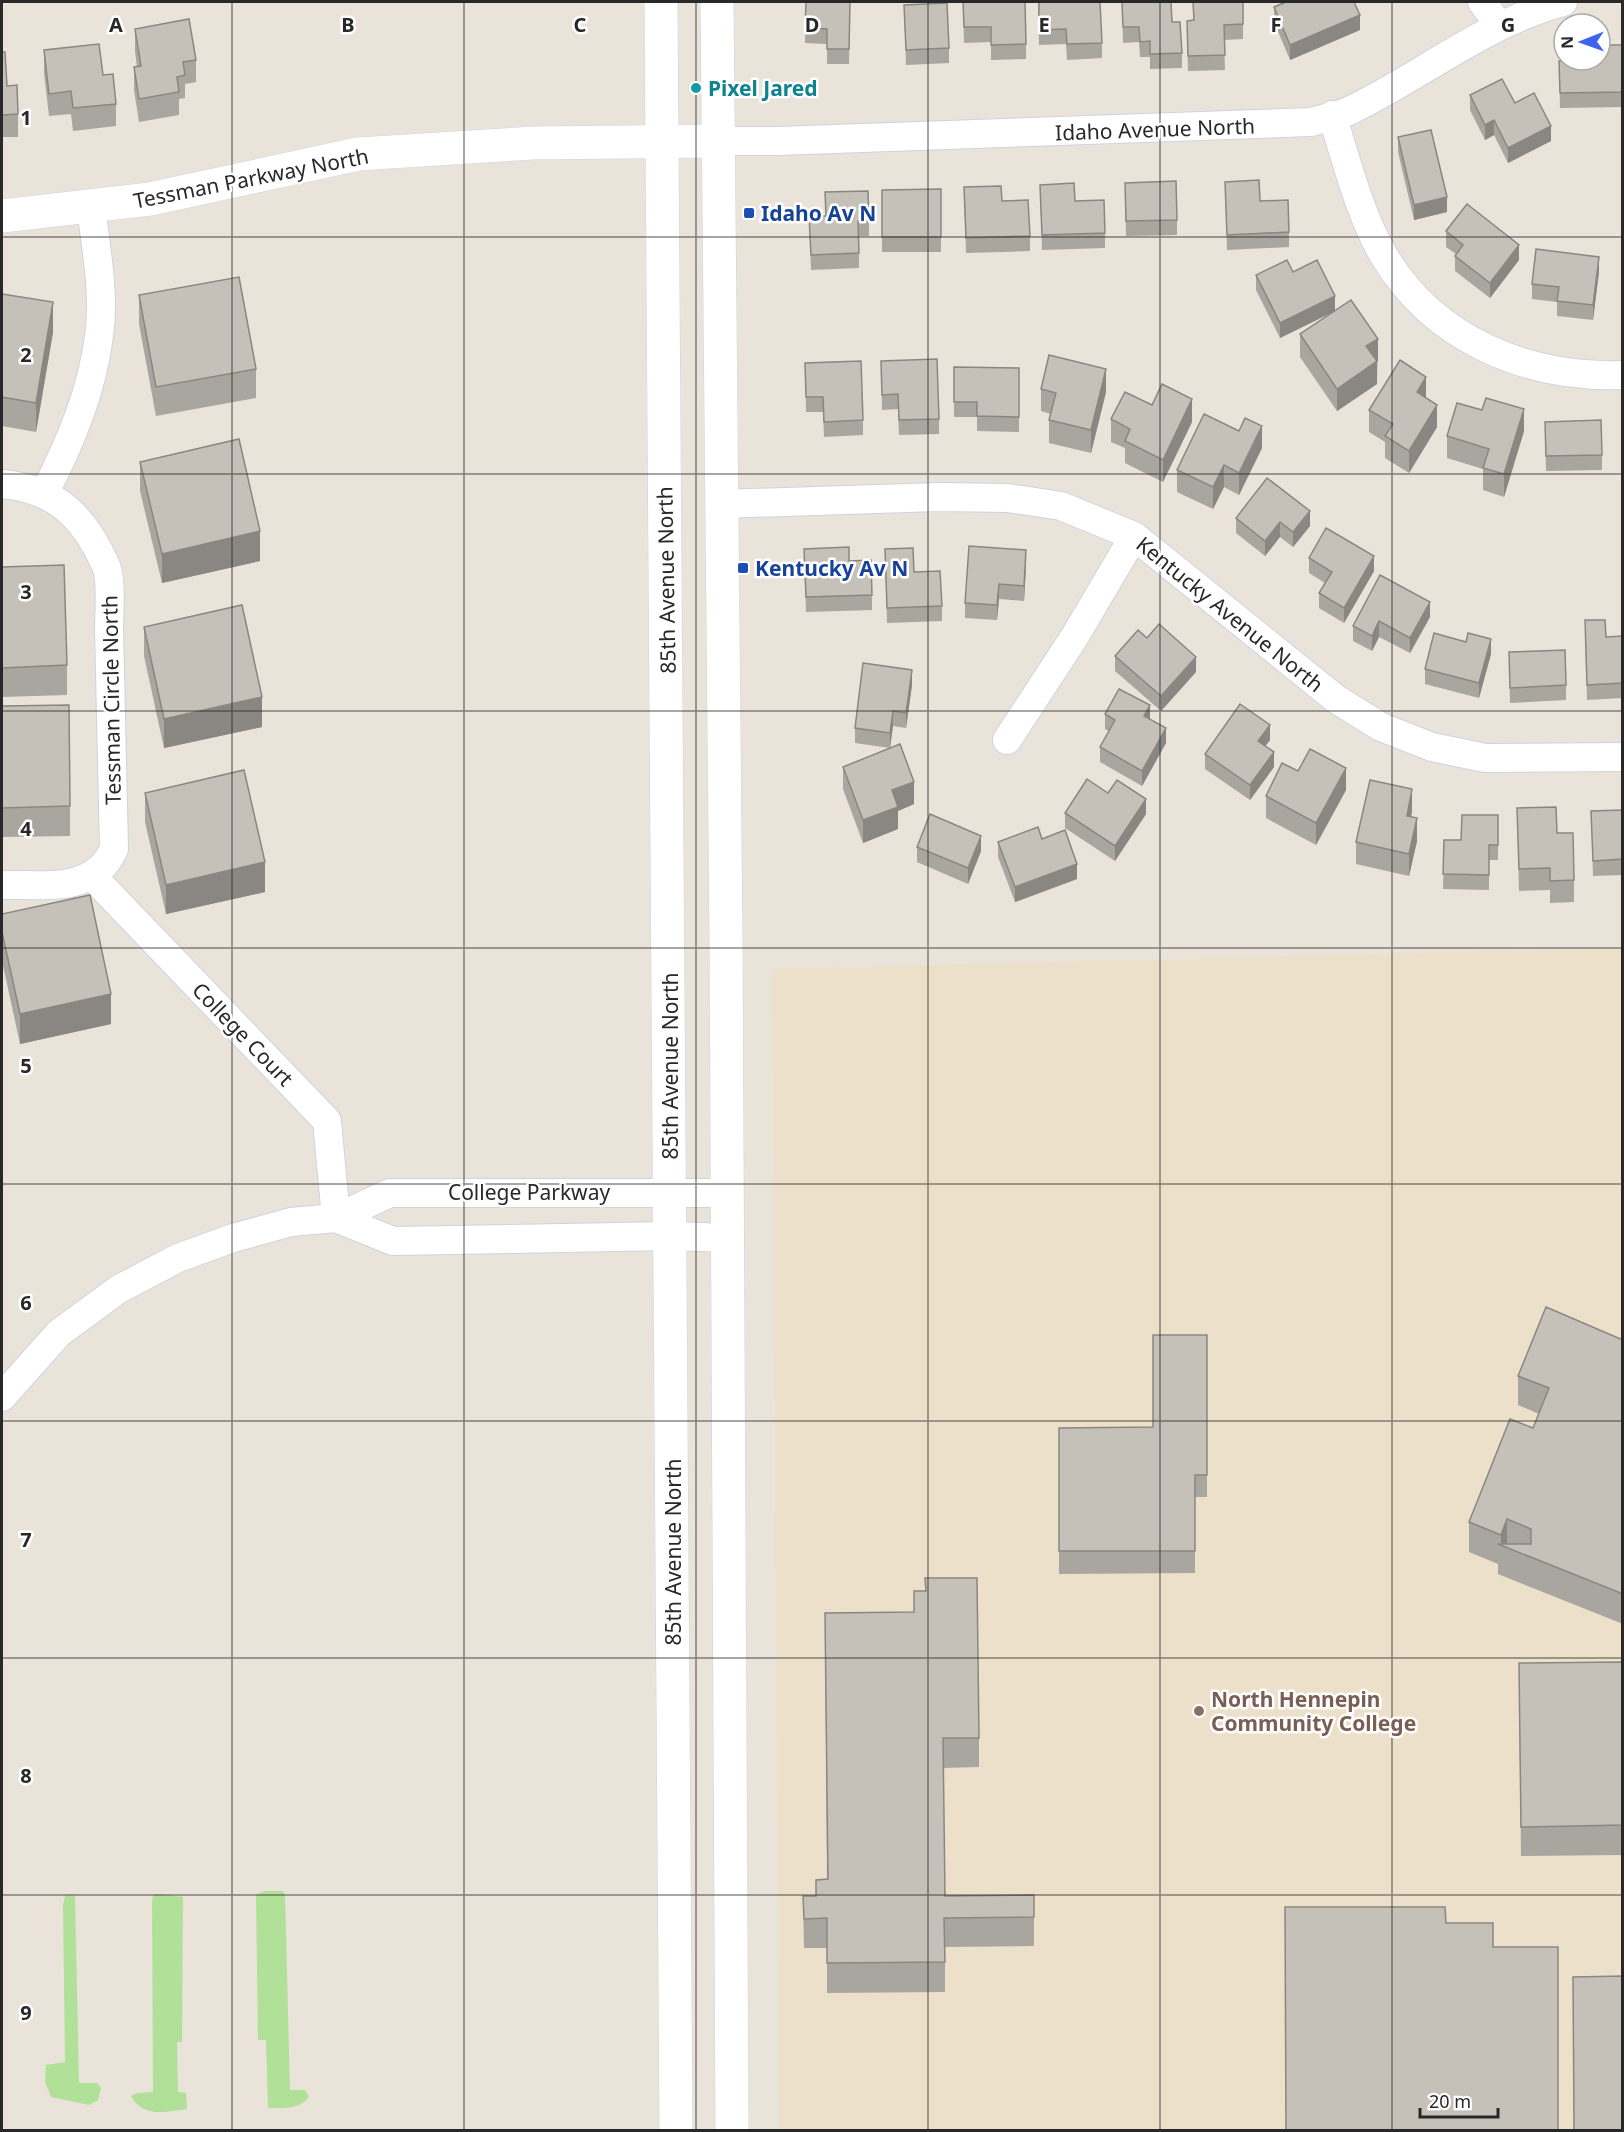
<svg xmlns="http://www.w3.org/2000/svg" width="1624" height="2132" font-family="'Noto Sans',sans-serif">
<rect width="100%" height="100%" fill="#eae3da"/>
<path fill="#ece0ca" d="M1622,948V2130H779L772,969Z"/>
<g fill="#b1e098">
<path d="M264,1891H283L285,1894L290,2090H305L309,2097C298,2110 284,2108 268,2108L266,2040H258L256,1895Z"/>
<path d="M160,1894L183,1897L182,2042H177L178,2092L186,2093L187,2109C165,2112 143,2118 131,2096L137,2093L153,2092L152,1902L153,1895Z"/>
<path d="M70,1895L75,1896L79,2083H97L101,2088L98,2100L89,2105L51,2097L45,2082L46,2065L65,2062L63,1905L65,1896Z"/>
</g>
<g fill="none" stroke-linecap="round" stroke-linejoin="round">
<g stroke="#cfd3e1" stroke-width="30">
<g id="street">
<path d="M1482,2L1499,25"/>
<path d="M1332,115C1347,162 1359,213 1384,256C1435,341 1528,378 1622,375"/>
<path d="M717,141H777L1311,122C1324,118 1339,116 1351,110C1423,75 1485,23 1563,2"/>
<path d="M2,484C56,489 84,516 106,566C112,579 109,614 109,629C110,703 113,776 114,849C94,894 43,884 2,885"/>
<path d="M45,492C70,443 92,392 99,336C105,294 96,249 91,207"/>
<path d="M721,504L938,497L1008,498L1061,506L1134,536L1336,699L1381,727L1432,747L1485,758L1622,757"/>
<path d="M1007,740L1075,636L1134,536"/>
<path d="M92,876L327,1121L336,1218"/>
<path d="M336,1218L393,1241L671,1236L728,1238"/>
<path d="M2,1397L59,1333L119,1289L178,1258L233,1238L291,1222L336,1218L390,1193H728"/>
</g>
</g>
<g stroke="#cfd3e1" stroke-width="34">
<g id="secondary">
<path d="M661,2L676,2130"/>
<path d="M717,2L726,939L732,2130"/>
<path d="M2,216L150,199L358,154L533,143L717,141"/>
</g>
</g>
<use href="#street" stroke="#fff" stroke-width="28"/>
<use href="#secondary" stroke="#fff" stroke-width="33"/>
</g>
<g fill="#a9a69f">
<path d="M806,2H850L849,64H827V44L805,43Z"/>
<path d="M963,2L1026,44V59L991,60V42L964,43Z"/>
<path d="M1038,2L1102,43V58L1067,60L1066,44L1039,45Z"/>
<path d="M1122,2L1172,22L1182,53V68L1150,69V57H1140L1139,42L1123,43Z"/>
<path d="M1193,2H1243V39L1224,40L1225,70L1188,71L1187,36L1193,20Z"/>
<path d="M904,5L949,48V63L906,65Z"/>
<path d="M1274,7L1360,30L1290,60L1274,22Z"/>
<path d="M135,29L196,60V82L185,84V98L179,99V115L139,122L134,90V67H137L135,51Z"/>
<path d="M1623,45V107L1560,108L1559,61L1600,60Z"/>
<path d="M44,50L103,75L116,104V126L73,131L71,114L49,116L44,73Z"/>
<path d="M2,52L7,86L18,114V137H2Z"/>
<path d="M1470,95L1515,103L1551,141L1508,163L1494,135L1485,140L1470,110Z"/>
<path d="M1398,137L1447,212L1414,220L1398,152Z"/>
<path d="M1225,182L1260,201L1289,232V247L1227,250Z"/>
<path d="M1040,185L1075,201L1105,233V248L1042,250Z"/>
<path d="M964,187L1002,201L1030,236V251L966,253Z"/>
<path d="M941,189V252H882V190Z"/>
<path d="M825,192L869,221V236H859V268L811,270L809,216H826Z"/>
<path d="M1125,198L1177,220V235L1126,236Z"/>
<path d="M1446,231L1519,260L1490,298L1455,271V256L1456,254L1446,247Z"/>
<path d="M1293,272L1335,311L1378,339L1377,384L1337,411L1300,357V334L1333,312L1280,338L1256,290V275Z"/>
<path d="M1599,272L1593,320L1557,316V302L1532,299V284Z"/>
<path d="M2,294L53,332L36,432L2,426Z"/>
<path d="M139,295L256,369V398L156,416L139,324Z"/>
<path d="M881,361L939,419V434L899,435L898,409L882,410Z"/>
<path d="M805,363L863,420V435L824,437L823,412H806Z"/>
<path d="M954,367L1019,368V432L977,431V417H954Z"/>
<path d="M1041,389L1106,392L1091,453L1049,443V420L1051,414L1041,411Z"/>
<path d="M1426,398L1437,427L1409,473L1385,458V442L1369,432V410Z"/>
<path d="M1152,405L1192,422L1163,482L1125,463V448L1111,442V419Z"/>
<path d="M1545,422L1602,455V470L1546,471Z"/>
<path d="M1524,431L1504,497L1483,490V469L1447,458V436Z"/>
<path d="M1623,442V468H1621V453Z"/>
<path d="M1262,448L1239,495L1224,487L1213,509L1177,492V470Z"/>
<path d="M140,462L260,561L162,583L140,491Z"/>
<path d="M1267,478L1310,526L1293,547L1280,537L1265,556L1236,533V518Z"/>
<path d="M804,549L849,561L872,595V610L806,612Z"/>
<path d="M885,549L942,606V621L887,623Z"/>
<path d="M1309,558L1374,571L1344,623L1319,608V593L1325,583L1309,573Z"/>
<path d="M1026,565L1024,601L999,599L997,620L965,618V603Z"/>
<path d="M2,567L67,665V695L2,697Z"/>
<path d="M1380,575L1430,617L1410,653L1379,637L1372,651L1353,641V626Z"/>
<path d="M1585,620L1606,637L1623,636V698L1587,700Z"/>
<path d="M144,627L262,727L164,748L144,656Z"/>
<path d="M1147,638L1196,672L1161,711L1115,671V656Z"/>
<path d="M1466,642L1491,654L1479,698L1425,684V669Z"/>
<path d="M1509,652L1566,685V700L1510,703Z"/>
<path d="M912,685L906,728L893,726L890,748L855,743V728Z"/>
<path d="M2,706L70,806V836L2,837Z"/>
<path d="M1105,714L1150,719L1166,743L1142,786L1100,762V747L1109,731L1105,729Z"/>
<path d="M1270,740L1265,746L1274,767L1250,800L1205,769V754Z"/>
<path d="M843,767L914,804L898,811V829L863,843L843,789Z"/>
<path d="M1298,771L1346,790L1316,845L1266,818V796Z"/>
<path d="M145,793L265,892L166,914L145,822Z"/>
<path d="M1108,793L1146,814L1115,861L1065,828V813Z"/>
<path d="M1517,808L1557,833L1574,880V902L1550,903V890L1519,891Z"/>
<path d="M1623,810V875L1593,876L1591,811Z"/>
<path d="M1412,811L1411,817L1417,841L1409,876L1356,864V842Z"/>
<path d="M1498,815V860H1489V890L1443,889L1444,840H1461Z"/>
<path d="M1042,839L1077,879L1015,902L998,857V842Z"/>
<path d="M917,847L981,851L968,884L917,862Z"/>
<path d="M2,914L111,1024L20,1044L2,961Z"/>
<path d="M1207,1335V1497H1195V1573L1059,1574V1428L1153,1427Z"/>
<path d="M1623,1340V1624L1498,1574V1564L1469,1552V1522L1533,1428L1539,1414L1518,1405V1376Z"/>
<path d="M825,1613L979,1738V1767L943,1768L945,1896L1034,1895V1946L945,1947V1992L827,1993V1948H804L803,1896H816L827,1879Z"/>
<path d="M1623,1662V1855L1521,1856L1519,1693Z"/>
</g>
<g fill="#8a8782">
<path d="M1360,15V30L1290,60V45Z"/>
<path d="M1494,120V135L1485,140V125Z"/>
<path d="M1551,126V141L1508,163V148Z"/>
<path d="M1447,197V212L1414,220V205Z"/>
<path d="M1519,245V260L1490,298V283Z"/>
<path d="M1599,257V272L1593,320V305Z"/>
<path d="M1335,296V311L1280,338V323Z"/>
<path d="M53,302V332L36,432V403Z"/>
<path d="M1378,339V361L1366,369V346Z"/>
<path d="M1377,361V384L1337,411V389Z"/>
<path d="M1106,369V392L1091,453V430Z"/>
<path d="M1426,377V399L1417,392Z"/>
<path d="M1192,399V422L1163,482V460Z"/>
<path d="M1437,405V427L1409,473V451Z"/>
<path d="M1524,409V431L1504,497V474Z"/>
<path d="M1262,426V448L1239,495V473Z"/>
<path d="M1224,465V487L1213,509V487Z"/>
<path d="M1310,511V526L1293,547V532Z"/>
<path d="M1280,522V537L1265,556V541Z"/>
<path d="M260,531V561L162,583V554Z"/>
<path d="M1026,550V565L1024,601V586Z"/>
<path d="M1374,556V571L1344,623V608Z"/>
<path d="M999,584V599L997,620V605Z"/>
<path d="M1430,602V617L1410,653V638Z"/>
<path d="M1379,621V637L1372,651V636Z"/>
<path d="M1491,639V654L1479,698V683Z"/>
<path d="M1196,657V672L1161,711V696Z"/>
<path d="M912,670V685L906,728V713Z"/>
<path d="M262,697V727L164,748V719Z"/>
<path d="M1150,705V720L1144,716Z"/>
<path d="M893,711V726L890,748V733Z"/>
<path d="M1270,725V740L1258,756V741Z"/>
<path d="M1166,728V743L1142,786V771Z"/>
<path d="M1274,752V767L1250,800V785Z"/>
<path d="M1346,768V790L1316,845V823Z"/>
<path d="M914,782V804L898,811V829L863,843V820L892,790Z"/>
<path d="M1412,789V811L1407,838V816Z"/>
<path d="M1146,799V814L1115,861V846Z"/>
<path d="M1417,818V841L1409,876V854Z"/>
<path d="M981,836V851L968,884V868Z"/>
<path d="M265,862V892L166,914V885Z"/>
<path d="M1077,864V879L1015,902V887Z"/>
<path d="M111,994V1024L20,1044V1014Z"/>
<path d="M1507,1519V1548L1501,1545V1535Z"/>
</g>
<g fill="#c5c1b9" stroke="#8a8782" stroke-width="1.5">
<path d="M806,2H850L849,49H827V29L805,28Z"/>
<path d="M963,2H1025L1026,44L991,45V27H964Z"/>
<path d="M1039,2H1100L1102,43L1067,44L1066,29L1039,30Z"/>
<path d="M1122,2H1171L1172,22H1180L1182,53L1150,54V41L1140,42L1139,27H1123Z"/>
<path d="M1193,2H1243V24L1224,25L1225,55L1188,56L1187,21L1194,20Z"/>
<path d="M1286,2H1354L1360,15L1290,45L1274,7Z"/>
<path d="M947,3L949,48L906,50L904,5Z"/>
<path d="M189,19L196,60L183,62L185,75L177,77L179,92L139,99L134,67L141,66L135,29Z"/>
<path d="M99,44L103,75L113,74L116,104L73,108L71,91L49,94L44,50Z"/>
<path d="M1600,45H1623V92L1560,93L1559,61L1600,60Z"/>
<path d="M2,52H5L7,86L17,85L18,114L2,115Z"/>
<path d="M1502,79L1515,103L1534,93L1551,126L1508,148L1494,120L1485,125L1470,95Z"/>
<path d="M1431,130L1447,197L1414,205L1398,137Z"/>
<path d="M1259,180L1260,201L1288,200L1289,232L1227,235L1225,182Z"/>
<path d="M1176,181L1177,220L1126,221L1125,183Z"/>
<path d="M1074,183L1075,201L1104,200L1105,233L1042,235L1040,185Z"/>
<path d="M1001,186L1002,201L1028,200L1030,236L966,238L964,187Z"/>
<path d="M941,189V237H882V190Z"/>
<path d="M868,191L869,221H858L859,253L811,255L809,216H826L825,192Z"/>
<path d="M1467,204L1519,245L1490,283L1455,256L1463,245L1446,231Z"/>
<path d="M1536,249L1599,257L1593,305L1557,301L1559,287L1532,284Z"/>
<path d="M1287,260L1293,272L1317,260L1335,296L1280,323L1256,275Z"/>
<path d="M239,277L256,369L156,387L139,295Z"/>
<path d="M2,294L53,302L36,403L2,397Z"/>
<path d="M1351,300L1378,339L1366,346L1377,361L1337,389L1300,334Z"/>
<path d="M1049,355L1106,369L1091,430L1049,420L1056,393L1041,389Z"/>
<path d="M937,359L939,419L899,420L898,394L882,395L881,361Z"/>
<path d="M1400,360L1426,377L1417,392L1437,405L1409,451L1385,436L1393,424L1369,410Z"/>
<path d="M861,361L863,420L824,422L823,397H806L805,363Z"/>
<path d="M954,367L1019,368V417L977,416V402H954Z"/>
<path d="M1162,384L1192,399L1163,460L1125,441L1130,429L1111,419L1125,392L1152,405Z"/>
<path d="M1486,398L1524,409L1504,474L1483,468L1489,449L1447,436L1457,403L1482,410Z"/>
<path d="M1204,414L1239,431L1245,418L1262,426L1239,473L1224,465L1213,487L1177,470Z"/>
<path d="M1601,420L1602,455L1546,456L1545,422Z"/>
<path d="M239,439L260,531L162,554L140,462Z"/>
<path d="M1267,478L1310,511L1293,532L1280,522L1265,541L1236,518Z"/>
<path d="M1326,528L1374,556L1344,608L1319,593L1332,572L1309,558Z"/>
<path d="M969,546L1026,550L1024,586L999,584L997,605L965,603Z"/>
<path d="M849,547V561L871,560L872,595L806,597L804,549Z"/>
<path d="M913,548L914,572L940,571L942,606L887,608L885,549Z"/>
<path d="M64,565L67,665L2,668V567Z"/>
<path d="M1380,575L1430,602L1410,638L1379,621L1372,636L1353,626Z"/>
<path d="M242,605L262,697L164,719L144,627Z"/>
<path d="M1585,620H1605L1606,637L1623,636V683L1587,685Z"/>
<path d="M1159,624L1196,657L1161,696L1115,656L1138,630L1147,638Z"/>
<path d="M1434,633L1466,642L1468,633L1491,639L1479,683L1425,669Z"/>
<path d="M1565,650L1566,685L1510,688L1509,652Z"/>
<path d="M863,663L912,670L906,713L893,711L890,733L855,728Z"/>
<path d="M1119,689L1150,705L1144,716L1166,728L1142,771L1100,747L1115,720L1105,714Z"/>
<path d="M1240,704L1270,725L1258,741L1274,752L1250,785L1205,754Z"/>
<path d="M69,705L70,806L2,808V706Z"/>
<path d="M900,744L914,782L892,790L898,807L863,820L843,767Z"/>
<path d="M1310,749L1346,768L1316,823L1266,796L1282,763L1298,771Z"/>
<path d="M244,770L265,862L166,885L145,793Z"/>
<path d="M1087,779L1108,793L1117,780L1146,799L1115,846L1065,813Z"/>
<path d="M1370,780L1412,789L1407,816L1417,818L1409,854L1356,842Z"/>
<path d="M1556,807L1557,833H1573L1574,880L1550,881V868L1519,869L1517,808Z"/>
<path d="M1623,810V859L1593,861L1591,811Z"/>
<path d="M930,814L981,836L968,868L917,847Z"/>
<path d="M1462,815H1498V845H1489V875L1443,874L1444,840H1461Z"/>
<path d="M1038,827L1042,839L1065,830L1077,864L1015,887L998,842Z"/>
<path d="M90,895L111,994L20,1014L2,932V914Z"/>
<path d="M1546,1307L1623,1340V1594L1498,1544H1531V1529L1507,1519L1501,1535L1469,1522L1510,1419L1533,1428L1549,1388L1518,1376Z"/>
<path d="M1153,1335H1207V1475H1195V1551H1059V1428L1153,1427Z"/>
<path d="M925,1578H977L979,1738H943L945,1896L1034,1895V1917L944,1918L945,1962L827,1963V1918L804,1919L803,1896H816V1880L828,1879L825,1613L914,1612V1591H926Z"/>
<path d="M1623,1662V1825L1521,1827L1519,1663Z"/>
<path d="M1285,1907H1445L1446,1923H1493V1947H1558V2130H1286Z"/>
<path d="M1623,1976V2130H1574L1573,1977Z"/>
</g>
<path fill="none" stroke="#282828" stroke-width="1.5" stroke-opacity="0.55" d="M232,2V2130M464,2V2130M696,2V2130M928,2V2130M1160,2V2130M1392,2V2130M2,237H1622M2,474H1622M2,711H1622M2,948H1622M2,1184H1622M2,1421H1622M2,1658H1622M2,1895H1622"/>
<circle fill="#0f9aa8" stroke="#fff" stroke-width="2" cx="696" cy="88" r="6"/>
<g fill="#1a4fb4" stroke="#fff" stroke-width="2">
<rect x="743" y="207" width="12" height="12" rx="3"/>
<rect x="737" y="562" width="12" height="12" rx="3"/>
</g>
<circle fill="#8d6e63" stroke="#fff" stroke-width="2" cx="1199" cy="1711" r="6"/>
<g text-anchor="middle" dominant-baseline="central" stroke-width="5" stroke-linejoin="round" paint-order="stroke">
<g font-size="21" font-weight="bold" fill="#0d838f" stroke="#fff" text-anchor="start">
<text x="708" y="88">Pixel Jared</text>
</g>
<g font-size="21" fill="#282828" stroke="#fff">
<text transform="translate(1155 129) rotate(-2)">Idaho Avenue North</text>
<text transform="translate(251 178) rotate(-11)">Tessman Parkway North</text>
<text transform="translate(666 580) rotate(-91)">85th Avenue North</text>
<text transform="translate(1230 614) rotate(39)">Kentucky Avenue North</text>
<text transform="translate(111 700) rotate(-91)">Tessman Circle North</text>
<text transform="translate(243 1034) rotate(46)">College Court</text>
<text transform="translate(670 1066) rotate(-90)">85th Avenue North</text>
<text x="529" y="1192">College Parkway</text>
<text transform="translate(673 1552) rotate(-90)">85th Avenue North</text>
</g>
<g font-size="21" font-weight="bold" fill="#164399" stroke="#fff" text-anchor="start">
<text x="761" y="213">Idaho Av N</text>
<text x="755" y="568">Kentucky Av N</text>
</g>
<g font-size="21" font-weight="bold" fill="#785e54" stroke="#fff" text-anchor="start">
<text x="1211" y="1699">North Hennepin<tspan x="1211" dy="24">Community College</tspan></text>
</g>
</g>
<g font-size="20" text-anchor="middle" font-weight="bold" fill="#282828" stroke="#fff" stroke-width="5" stroke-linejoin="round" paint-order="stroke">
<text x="116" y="32">A</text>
<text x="348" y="32">B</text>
<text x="580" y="32">C</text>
<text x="812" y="32">D</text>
<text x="1044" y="32">E</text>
<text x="1276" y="32">F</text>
<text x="1508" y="32">G</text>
<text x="26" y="125">1</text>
<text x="26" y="362">2</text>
<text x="26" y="599">3</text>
<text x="26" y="836">4</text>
<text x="26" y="1073">5</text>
<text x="26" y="1310">6</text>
<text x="26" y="1547">7</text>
<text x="26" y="1783">8</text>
<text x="26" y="2020">9</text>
</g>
<rect width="1624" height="2132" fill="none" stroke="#282828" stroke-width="6"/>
<g transform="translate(1582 42) rotate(269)"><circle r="28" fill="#ffffff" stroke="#a9a9a9" stroke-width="1.5"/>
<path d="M0-4.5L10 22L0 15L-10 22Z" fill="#3d62f4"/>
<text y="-9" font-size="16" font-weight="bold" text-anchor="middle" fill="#282828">N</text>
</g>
<path d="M1420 2108v9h78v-9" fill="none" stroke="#282828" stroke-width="3"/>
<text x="1429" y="2108" font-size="18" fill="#282828" stroke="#ffffff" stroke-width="4.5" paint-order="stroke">20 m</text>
</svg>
